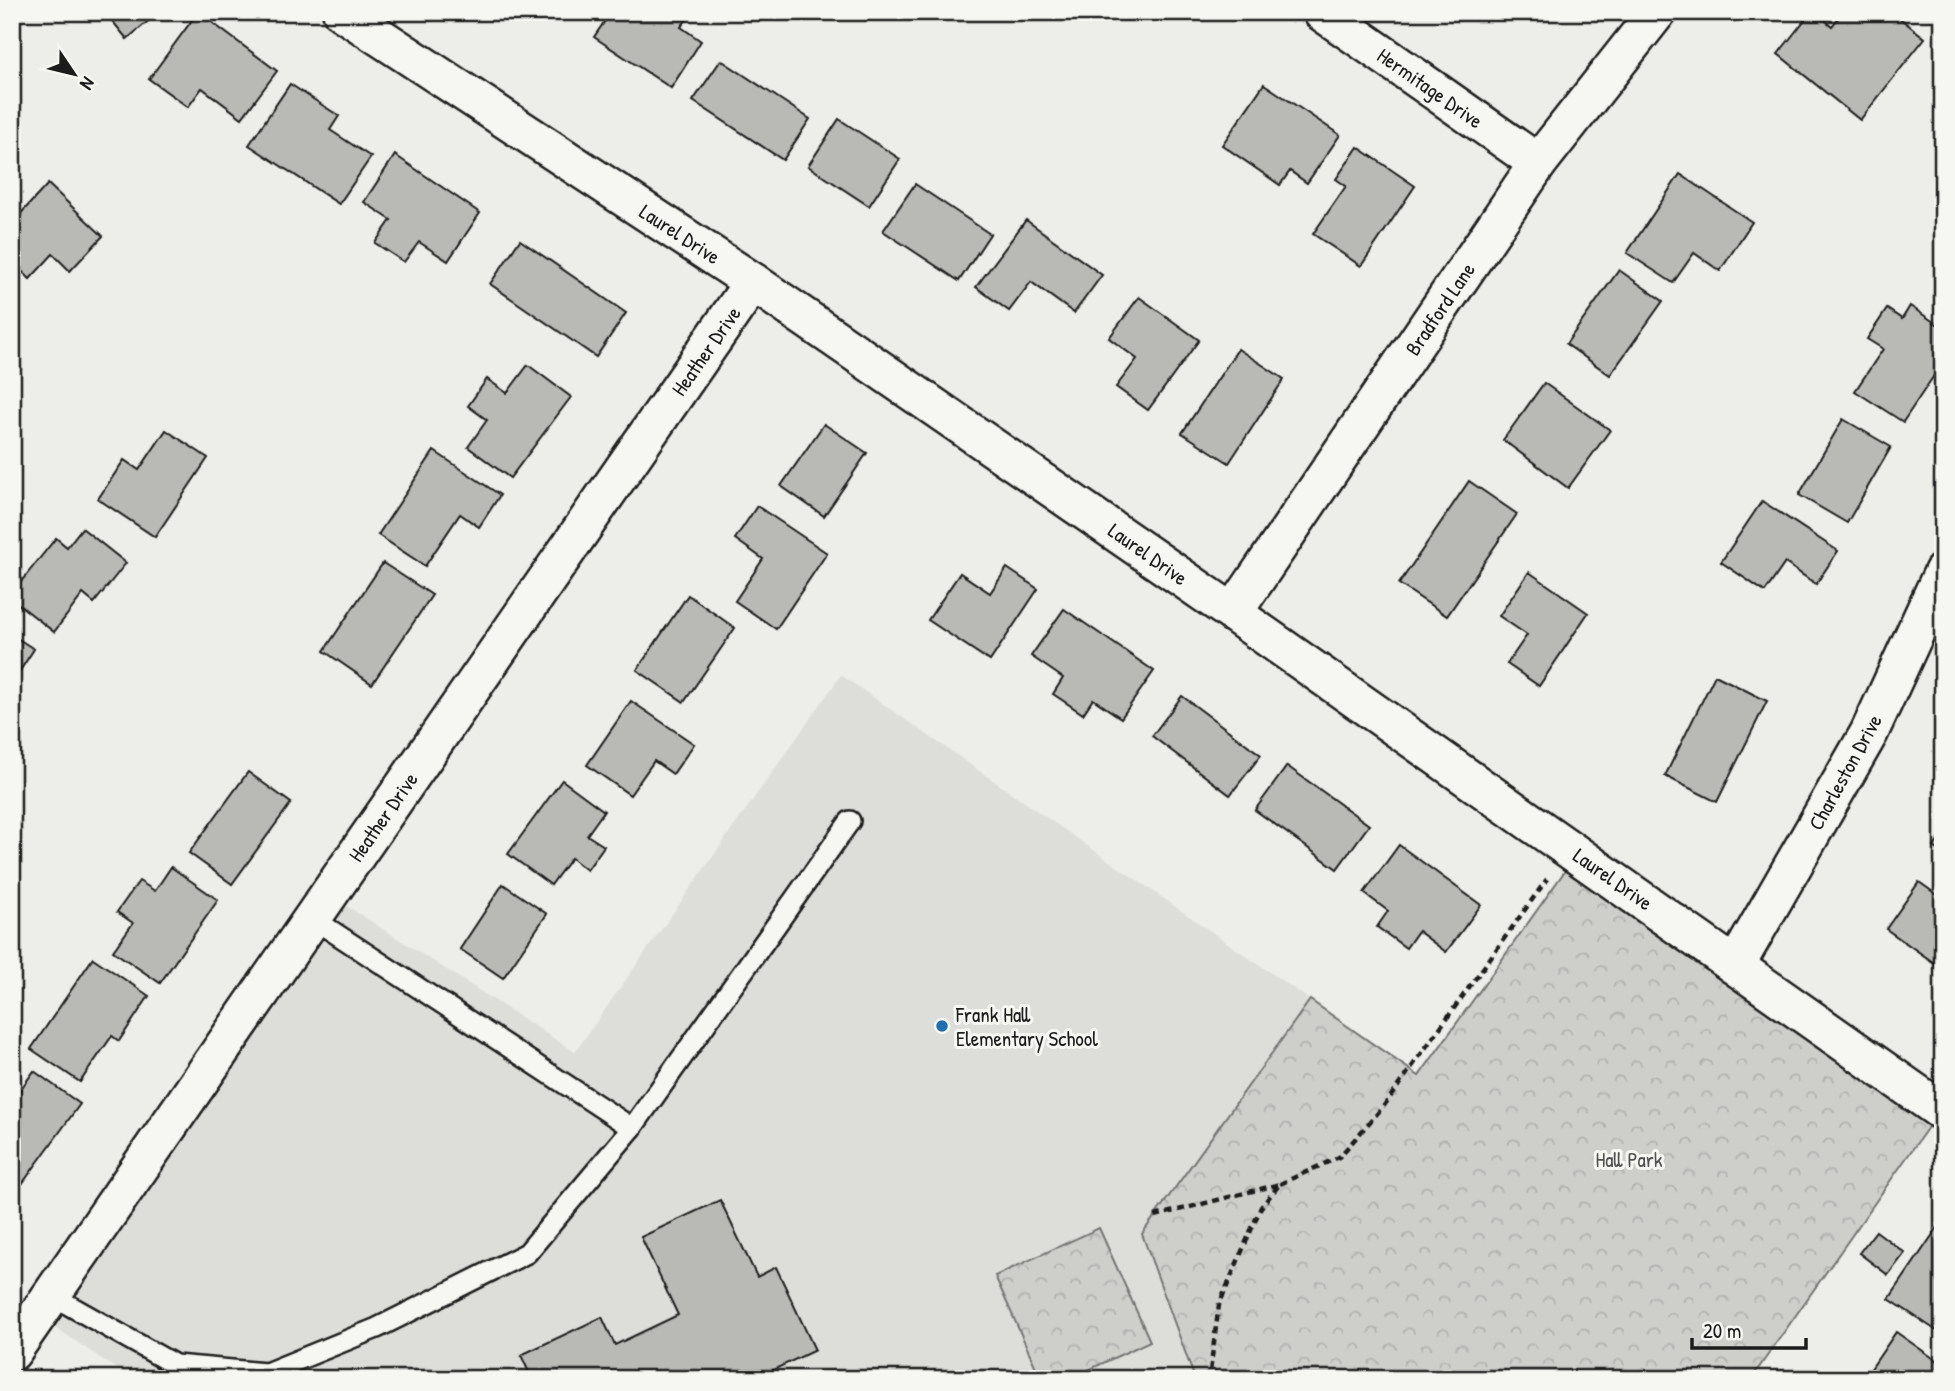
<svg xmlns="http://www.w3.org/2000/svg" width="1955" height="1391" font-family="'Patrick Hand',sans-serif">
<defs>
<pattern id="park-crowns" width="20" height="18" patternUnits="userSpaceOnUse" patternTransform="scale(1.75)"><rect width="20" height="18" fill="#cececb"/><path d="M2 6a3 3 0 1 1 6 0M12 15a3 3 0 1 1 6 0" fill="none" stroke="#b0b0ae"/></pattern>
</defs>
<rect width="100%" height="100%" fill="#edede9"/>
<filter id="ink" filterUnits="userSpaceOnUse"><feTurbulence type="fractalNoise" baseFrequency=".0143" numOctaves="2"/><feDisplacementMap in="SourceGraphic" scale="14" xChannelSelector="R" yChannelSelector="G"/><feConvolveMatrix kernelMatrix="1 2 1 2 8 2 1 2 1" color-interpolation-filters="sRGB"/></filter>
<g filter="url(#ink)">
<path fill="#ddddda" d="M841,675L1310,1000L1142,1234L1195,1379H131L23,1305L311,883L575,1052Z"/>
<g fill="url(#park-crowns)" stroke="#757574" stroke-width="2">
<path d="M1577,854L1940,1110L1751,1379H1195L1142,1234L1310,1000L1419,1076Z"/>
<path d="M1099,1228L1150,1341L1069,1379H1041L995,1276Z"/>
</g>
<g fill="#b9b9b6" stroke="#1c1c1c" stroke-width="2">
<path d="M105,12H159L127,39Z"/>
<path d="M198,12L277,71L242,118L202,88L188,107L149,79Z"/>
<path d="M611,12H692L681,27L701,41L671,88L594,37Z"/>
<path d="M1811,12H1815L1832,26L1843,12H1892L1925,38L1860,120L1778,54Z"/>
<path d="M721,60L810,119L783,160L693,101Z"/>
<path d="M290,84L339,116L330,130L371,157L339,204L249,145Z"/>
<path d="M1264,84L1340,135L1307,183L1290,171L1280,185L1222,145Z"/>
<path d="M839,119L900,159L869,206L808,166Z"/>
<path d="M1358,147L1415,186L1361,266L1313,234L1346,186L1336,179Z"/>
<path d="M395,155L480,213L448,261L419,242L404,262L375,243L391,220L364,202Z"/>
<path d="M1680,174L1752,222L1720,271L1694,253L1673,283L1627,253Z"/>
<path d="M48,184L103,236L70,271L53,254L30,279L12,262V223Z"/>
<path d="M915,184L990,234L959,281L883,231Z"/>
<path d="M1026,220L1102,275L1074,313L1031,282L1009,311L976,287Z"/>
<path d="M520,240L626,313L596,357L490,284Z"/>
<path d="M1619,270L1663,301L1610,375L1566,344Z"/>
<path d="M1139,297L1199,340L1148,410L1116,387L1137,359L1109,338Z"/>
<path d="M1910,306L1943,328V362L1903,422L1855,391L1883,349L1867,339L1887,309L1902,319Z"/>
<path d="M1238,349L1284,379L1229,463L1182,433Z"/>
<path d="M528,365L571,397L510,478L468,447L487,420L468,406L487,379L507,393Z"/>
<path d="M1544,383L1610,430L1568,488L1503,440Z"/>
<path d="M1843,419L1891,447L1847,523L1799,495Z"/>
<path d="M824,424L867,453L824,516L781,486Z"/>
<path d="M166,430L208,458L155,537L98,499L124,460L139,470Z"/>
<path d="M434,451L500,495L479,527L460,514L425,566L378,535Z"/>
<path d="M1469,481L1517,514L1447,616L1399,584Z"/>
<path d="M1762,501L1838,551L1816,584L1785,563L1765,592L1721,562Z"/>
<path d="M757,506L827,553L776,629L735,601L763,559L735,539Z"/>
<path d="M82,528L126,563L94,603L83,594L54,632L12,599V593L56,538L67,547Z"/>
<path d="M383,563L432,595L372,684L324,651Z"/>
<path d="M1007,568L1038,589L990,661L928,620L960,573L990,593Z"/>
<path d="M1529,572L1588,613L1539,686L1507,664L1527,635L1499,616Z"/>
<path d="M688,595L735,628L684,702L637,670Z"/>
<path d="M1064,609L1154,671L1121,718L1093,699L1083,714L1053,694L1063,678L1031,656Z"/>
<path d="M12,635L34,649L12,683Z"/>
<path d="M1715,675L1767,701L1717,802L1665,776Z"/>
<path d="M1182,696L1261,755L1230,795L1152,736Z"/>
<path d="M631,701L694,744L673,774L654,761L630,795L587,765Z"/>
<path d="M1287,766L1369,825L1337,869L1255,810Z"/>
<path d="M248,772L291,803L232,884L189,853Z"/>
<path d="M562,780L604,811L587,835L604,846L587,870L571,858L551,885L508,854Z"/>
<path d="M1943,834V854L1934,847Z"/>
<path d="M1399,845L1481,905L1446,952L1418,931L1406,948L1377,927L1388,911L1364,893Z"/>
<path d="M171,867L218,900L160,983L113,951L133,923L117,912L139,881L155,891Z"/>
<path d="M1919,882L1943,899V969L1886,929Z"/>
<path d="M503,884L547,914L503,978L460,949Z"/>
<path d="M93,958L149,996L119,1041L112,1036L80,1082L31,1049Z"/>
<path d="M34,1071L80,1104L14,1195L12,1194V1101Z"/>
<path d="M720,1200L757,1277L776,1267L815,1350L754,1379H532L521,1355L602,1317L615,1345L678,1315L641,1237Z"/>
<path d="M1938,1227L1943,1231V1335L1889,1299Z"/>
<path d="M1876,1231L1905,1253L1888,1275L1859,1253Z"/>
<path d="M1896,1332L1943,1365V1379H1864Z"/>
</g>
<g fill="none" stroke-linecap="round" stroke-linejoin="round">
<g stroke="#1c1c1c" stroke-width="24">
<g id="service">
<path d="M312,918L632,1128"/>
<path d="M51,1295L175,1365L266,1373L377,1328L527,1253L632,1128L850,821"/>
</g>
</g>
<g stroke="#1c1c1c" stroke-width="42">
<g id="minor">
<path d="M342,12L753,282L1233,613L1943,1112"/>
<path d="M1322,12L1538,163"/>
<path d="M1233,613L1538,163L1657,12"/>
<path d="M1736,965L1869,733L1943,572"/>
<path d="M12,1352L753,282"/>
</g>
</g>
<g stroke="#1c1c1c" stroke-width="4.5" stroke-dasharray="7 5" stroke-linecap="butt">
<path d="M1280,1184L1339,1157L1383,1107L1547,879"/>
<path d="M1155,1216L1280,1184L1261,1207L1219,1305L1209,1379"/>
</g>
<use href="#service" stroke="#f6f6f2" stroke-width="19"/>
<use href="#minor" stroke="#f6f6f2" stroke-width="37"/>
</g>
</g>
<circle fill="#1f6fb2" stroke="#f6f6f2" stroke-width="2.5" cx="942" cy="1026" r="7"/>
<g text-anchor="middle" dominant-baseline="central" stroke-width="6" stroke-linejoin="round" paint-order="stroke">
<g font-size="21" fill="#1c1c1c" stroke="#f6f6f2">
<text transform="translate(1430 88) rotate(35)">Hermitage Drive</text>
<text transform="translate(680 234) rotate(33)">Laurel Drive</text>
<text transform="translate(1440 309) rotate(-56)">Bradford Lane</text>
<text transform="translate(706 351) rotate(-55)">Heather Drive</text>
<text transform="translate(1148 554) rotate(35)">Laurel Drive</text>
<text transform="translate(1845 772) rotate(-61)">Charleston Drive</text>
<text transform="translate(383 817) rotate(-55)">Heather Drive</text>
<text transform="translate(1613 879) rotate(35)">Laurel Drive</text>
</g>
<g font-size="21" fill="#1c1c1c" stroke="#f6f6f2" text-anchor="start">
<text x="956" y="1014">Frank Hall<tspan x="956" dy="24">Elementary School</tspan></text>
</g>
<g font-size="21" fill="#515151" stroke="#f6f6f2">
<text x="1629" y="1159">Hall Park</text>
</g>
</g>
<rect width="1955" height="1391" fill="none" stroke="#f6f6f2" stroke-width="42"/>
<rect x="21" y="21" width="1913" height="1349" fill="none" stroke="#1c1c1c" stroke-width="2.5" filter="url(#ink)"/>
<g transform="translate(74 74) rotate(125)" stroke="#f6f6f2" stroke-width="5" paint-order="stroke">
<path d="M0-5L12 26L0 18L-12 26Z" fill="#1c1c1c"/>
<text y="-10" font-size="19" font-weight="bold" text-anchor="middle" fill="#1c1c1c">N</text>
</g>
<path d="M1692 1338v10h114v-10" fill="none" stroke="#1c1c1c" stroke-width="3.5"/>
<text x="1703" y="1338" font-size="21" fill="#1c1c1c" stroke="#f6f6f2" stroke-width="5" paint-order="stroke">20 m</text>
</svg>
